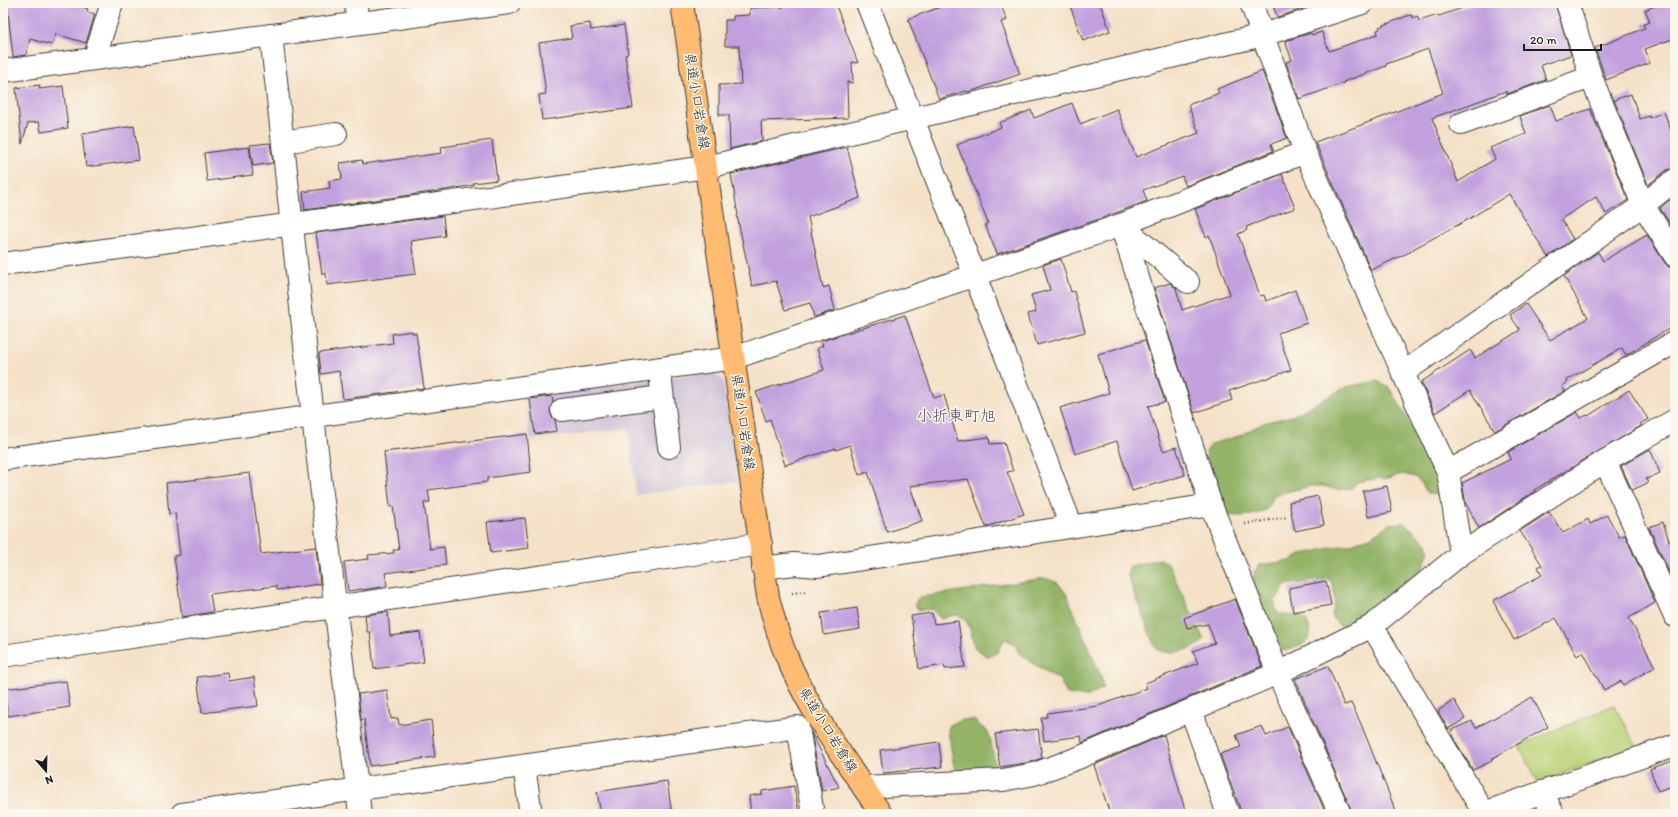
<svg xmlns="http://www.w3.org/2000/svg" width="1678" height="817" font-family="Itim,'Klee One',sans-serif">
<rect width="100%" height="100%" fill="#fbf7ec"/>
<filter id="ink" filterUnits="userSpaceOnUse"><feTurbulence type="fractalNoise" baseFrequency=".025" numOctaves="2"/><feDisplacementMap in="SourceGraphic" scale="8" xChannelSelector="R" yChannelSelector="G"/><feConvolveMatrix kernelMatrix="1 2 1 2 8 2 1 2 1" color-interpolation-filters="sRGB"/></filter>
<filter id="wash" filterUnits="userSpaceOnUse"><feTurbulence type="fractalNoise" baseFrequency=".012" numOctaves="4" result="noise"/><feDisplacementMap in="SourceGraphic" scale="16" xChannelSelector="R" yChannelSelector="G"/><feGaussianBlur stdDeviation="0.9" result="paint"/><feColorMatrix in="noise" values="0 0 0 0 0 0 0 0 0 0 0 0 0 0 0 0 0 1.4 0 .05"/><feComposite in="paint" operator="in"/></filter>
<g filter="url(#wash)">
<rect width="100%" height="100%" fill="#f4e1c7"/>
<path fill="#cbbfd5" d="M711,372L723,380L739,481L636,495L628,428L530,440L525,396Z"/>
<path fill="#bad175" stroke="#6b7648" d="M1614,705L1637,747L1538,782L1519,746Z"/>
<g fill="#93b366" stroke="#586841">
<path d="M1377,381L1389,388L1399,403L1435,477L1437,491L1435,495L1427,493L1423,485L1415,477L1403,474L1384,479L1379,478L1357,482L1352,488L1337,490L1323,486H1310L1274,495C1272,499 1271,504 1269,507C1262,516 1235,518 1226,514L1207,459L1206,452L1211,444L1239,436L1263,423L1292,416L1346,387Z"/>
<path d="M1404,523L1415,532L1427,544L1429,550L1421,573L1358,619L1340,626L1334,619L1332,614C1336,606 1336,585 1329,579L1286,585L1275,601L1276,611C1283,616 1292,616 1300,615C1307,620 1308,623 1310,631C1312,645 1294,648 1283,651L1278,648L1253,581L1255,571L1260,565L1290,561L1302,554L1351,544L1370,537L1390,524Z"/>
<path d="M1160,559L1167,562L1204,640C1198,649 1169,656 1159,650C1157,649 1156,647 1154,645L1127,574L1130,566Z"/>
<path d="M1045,578L1058,583L1067,595L1101,677L1103,688L1086,697L1067,694L1060,680L1040,668L1019,653L1014,643L1004,639L998,652L988,657L974,647C972,637 970,616 956,615C952,615 945,618 941,619L932,609L919,610L915,605L917,599L922,597Z"/>
<path d="M961,720H974L980,726L987,731L990,737L995,764L992,769L980,774L955,773L948,730L950,725Z"/>
</g>
<g id="blocks">
<g fill="#c2a0de">
<path d="M7,3H83L82,7L88,9L87,12L95,14L86,43L56,34L52,45L30,39L26,55L13,57Z"/>
<path d="M783,3H835L858,63L852,62L853,83L847,82L848,118L761,121L762,141L730,149L729,115H719V85L741,84L739,46H725V20H733V16L750,15V8L784,7Z"/>
<path d="M951,3H1000L1007,20L1001,22L1020,74L975,90L967,92L966,91L939,99L908,19Z"/>
<path d="M1069,3H1100L1110,31L1083,41Z"/>
<path d="M1272,3H1300L1303,9L1277,17Z"/>
<path d="M1477,3H1555L1571,55L1541,65L1546,80L1507,94L1506,91L1432,118L1458,182L1495,159L1490,148L1526,134L1520,116L1550,105L1556,121L1590,109L1628,200L1606,214L1596,197L1561,219L1573,239L1548,257L1509,194L1469,219L1413,249L1414,250L1371,270L1315,142L1380,118L1443,93L1428,49L1386,64V66L1343,82L1344,83L1299,99L1286,62L1292,60L1285,41L1311,33L1312,35L1322,32L1329,51L1378,34L1377,30L1380,29L1379,27L1407,16L1412,15L1413,18L1417,16L1419,21L1438,15L1439,16Z"/>
<path d="M1663,3H1675V38L1645,49L1650,63L1606,80L1595,48L1645,28L1643,24L1650,22L1645,10Z"/>
<path d="M590,23L591,30L624,25L628,54L625,55L633,108L542,120L539,95L546,94L539,43L572,38L570,26Z"/>
<path d="M1262,71L1287,138L1271,144L1273,151L1186,186L1182,176L1143,190L1147,201L1105,217L997,254L985,224L988,223L957,145L1001,127L999,123L1031,110L1034,118L1072,103L1080,124L1117,109L1136,157L1199,133L1188,105L1219,93L1217,89Z"/>
<path d="M40,85L39,89L63,86L68,128L41,132L39,122L28,123L22,144L16,88Z"/>
<path d="M1631,94L1640,119L1649,116V118L1664,112L1675,141V168L1667,170L1648,185L1614,100Z"/>
<path d="M134,126L139,160L86,167L82,134Z"/>
<path d="M492,140L497,180L473,183L474,185L439,191L305,210L303,192L330,188L329,181L342,179L340,163L362,160L363,164L442,153L441,147Z"/>
<path d="M270,143L273,163L253,166L250,145Z"/>
<path d="M249,147L253,175L207,181L204,153Z"/>
<path d="M847,147L860,198L808,217L823,288L829,286L835,310L814,317L810,303L785,310L776,281L752,286L737,216L738,215L731,174Z"/>
<path d="M1282,174L1295,208L1246,227L1247,230L1238,234L1260,296L1264,295L1266,301L1295,290L1307,323L1278,333L1291,370L1229,391L1232,400L1194,413L1154,288L1170,283L1176,288L1182,310L1230,294L1209,235L1206,237L1195,209Z"/>
<path d="M1675,196V232L1660,208Z"/>
<path d="M443,216L445,236L411,241L416,274L327,285L326,273L322,274L316,233Z"/>
<path d="M1647,235L1665,263L1669,267L1675,268V325L1626,355L1622,348L1567,380L1568,382L1562,386L1565,391L1495,431L1470,390L1435,413L1421,382L1470,350L1475,358L1520,330L1510,315L1526,304L1550,340L1588,318L1564,276L1598,252L1603,261Z"/>
<path d="M1061,259L1071,292L1074,291L1085,332L1037,345L1028,314L1036,312L1031,295L1050,290L1043,265Z"/>
<path d="M905,315L934,398L944,395L958,441L989,437L990,444L1004,443L1013,471L1007,472L1024,514L986,527L968,479L910,486L922,521L887,532L868,472L859,475L850,445L836,450V448L785,465L770,419L766,421L756,392L824,370L817,348L823,346L821,341Z"/>
<path d="M412,331V333H416L424,388L343,399L339,371L321,374L319,353L393,343L392,334Z"/>
<path d="M1145,340L1165,402L1148,406L1163,451L1176,447L1185,475L1132,491L1117,441L1075,454L1060,408L1109,393L1098,354Z"/>
<path d="M1629,390L1648,419L1640,424L1641,426L1534,490L1535,491L1479,528L1466,504L1462,483L1511,459L1508,452L1577,412L1581,418L1587,415L1588,416Z"/>
<path d="M552,396L553,402L550,411L552,417L555,420L557,431L535,434L530,399Z"/>
<path d="M527,434L531,472L487,478V482L428,490L430,502L424,503L430,549L444,547L446,565L385,573L387,586L362,590V589L348,591L344,562L369,559L368,555L394,553L393,550H399L393,506L390,507L384,452Z"/>
<path d="M1650,449L1660,473L1646,479L1648,483L1632,490L1621,466Z"/>
<path d="M250,473L261,554L316,547L320,584L277,590L276,586L210,594L213,612L182,617L174,556L180,555L175,513L169,514L166,483Z"/>
<path d="M1387,486L1392,512L1368,517L1363,491Z"/>
<path d="M1318,496L1324,525L1295,531L1289,502Z"/>
<path d="M1549,512L1563,533L1588,519L1590,524L1607,515L1619,537L1625,535L1655,603L1629,618L1655,667L1623,685L1621,681L1604,690L1583,652L1577,656L1556,618L1514,640L1493,601L1542,575L1538,567L1542,565L1520,531Z"/>
<path d="M525,518L529,548L491,553L487,522Z"/>
<path d="M1663,522L1669,541L1675,539V586L1649,527Z"/>
<path d="M1326,581L1331,605L1293,612L1289,588Z"/>
<path d="M1235,599L1262,666L1082,743L1081,736L1044,741L1041,718L1047,717V713L1098,706L1147,688L1145,683L1198,663L1193,651L1215,643L1208,624L1187,628L1184,618Z"/>
<path d="M857,608L860,629L824,635L821,613Z"/>
<path d="M388,612L390,636L420,632L424,662L374,669L370,632H367L365,615Z"/>
<path d="M932,613L934,624L958,621L965,667L945,669L944,665L919,669L911,616Z"/>
<path d="M1328,666L1344,705L1351,703L1361,724L1397,814H1352L1351,809L1295,679Z"/>
<path d="M228,673L229,681L254,677L258,706L202,713L197,677Z"/>
<path d="M66,681L70,707L8,716L4,689Z"/>
<path d="M387,690L391,719L398,718L399,725L431,720L435,757L370,766L364,719L361,720L358,694Z"/>
<path d="M1532,697L1548,727L1491,759L1492,761L1473,770L1457,744L1451,730L1472,721L1476,728Z"/>
<path d="M1454,700L1465,719L1448,729L1438,711Z"/>
<path d="M1262,726L1266,736L1288,727L1326,814H1242L1220,754L1241,747L1236,735Z"/>
<path d="M1038,729L1042,758L1031,762L1000,767L995,734Z"/>
<path d="M811,732L839,787L822,791Z"/>
<path d="M1164,735L1186,814H1110L1094,765Z"/>
<path d="M939,742L942,767L883,773L880,750Z"/>
<path d="M1675,760V785L1658,791L1650,769Z"/>
<path d="M667,781L672,814H601L597,792Z"/>
<path d="M794,786L799,814H751L749,796L762,794V791Z"/>
</g>
</g>
</g>
<g filter="url(#ink)">
<use href="#blocks" fill-opacity="0" stroke="#3c3a36" stroke-width="1"/>
<g fill="none" stroke-linecap="round" stroke-linejoin="round">
<g stroke="#3c3a36" stroke-width="24">
<g id="minor">
<path d="M112,3L94,59L509,3"/>
<path d="M356,3L357,23"/>
<path d="M867,3L975,276L1071,525"/>
<path d="M1251,3L1305,152L1403,373L1643,205L1675,180"/>
<path d="M1567,3L1591,77L1643,205L1675,256"/>
<path d="M271,35L313,417L360,814"/>
<path d="M3,71L94,59"/>
<path d="M1461,124L1591,77"/>
<path d="M283,142L336,134"/>
<path d="M1121,225L1211,505L1278,673L1340,814"/>
<path d="M1121,225L1188,282"/>
<path d="M3,264L707,167L1263,35L1362,3"/>
<path d="M1403,373L1448,472L1461,554"/>
<path d="M661,383L669,447"/>
<path d="M562,410L662,397"/>
<path d="M3,459L734,358L1121,225L1305,152"/>
<path d="M1605,461L1675,616"/>
<path d="M1448,472L1675,342"/>
<path d="M763,568L794,564L818,566L1211,505"/>
<path d="M1372,626L1484,813"/>
<path d="M3,656L761,544"/>
<path d="M1191,710L1228,814"/>
<path d="M524,766L531,814"/>
<path d="M863,787L1003,780L1034,774L1078,758L1278,673L1372,626L1461,554L1605,461L1675,420"/>
<path d="M1542,792L1553,814"/>
<path d="M182,814L798,727L813,814"/>
<path d="M1481,814L1675,745"/>
</g>
</g>
<g stroke="#3c3a36" stroke-width="24">
<path id="major" d="M682,3L768,597C773,617 778,636 786,655C809,712 848,763 881,814"/>
</g>
<g stroke="#3c3a36" stroke-width="2.5" stroke-dasharray="1 3" stroke-linecap="butt">
<path d="M1245,524L1288,517"/>
<path d="M792,593L807,591"/>
</g>
<use href="#minor" stroke="#fff" stroke-width="22"/>
<use href="#major" stroke="#febb71" stroke-width="22"/>
</g>
</g>
<g text-anchor="middle" dominant-baseline="central" stroke-width="3" stroke-linejoin="round" paint-order="stroke">
<g font-size="14" fill="#1c1c1c" stroke="#fbf7ec">
<text transform="translate(697 101) rotate(81)">県道小口岩倉線</text>
<text transform="translate(743 422) rotate(82)">県道小口岩倉線</text>
<text transform="translate(828 730) rotate(58)">県道小口岩倉線</text>
</g>
<g font-size="16" fill="#564a60" stroke="#fbf7ec">
<text x="956" y="415">小折東町旭</text>
</g>
</g>
<rect width="1678" height="817" fill="none" stroke="#fbf7ec" stroke-width="16"/>
<g transform="translate(46 771) rotate(160)" stroke="#fbf7ec" stroke-width="3" paint-order="stroke">
<path d="M0-3L7 15L0 10L-7 15Z" fill="#1c1c1c"/>
<text y="-6" font-size="11" font-weight="bold" text-anchor="middle" fill="#1c1c1c">N</text>
</g>
<path d="M1524 44v6h77v-6" fill="none" stroke="#1c1c1c" stroke-width="2"/>
<text x="1530" y="44" font-size="12" fill="#1c1c1c" stroke="#fbf7ec" stroke-width="3" paint-order="stroke">20 m</text>
</svg>
